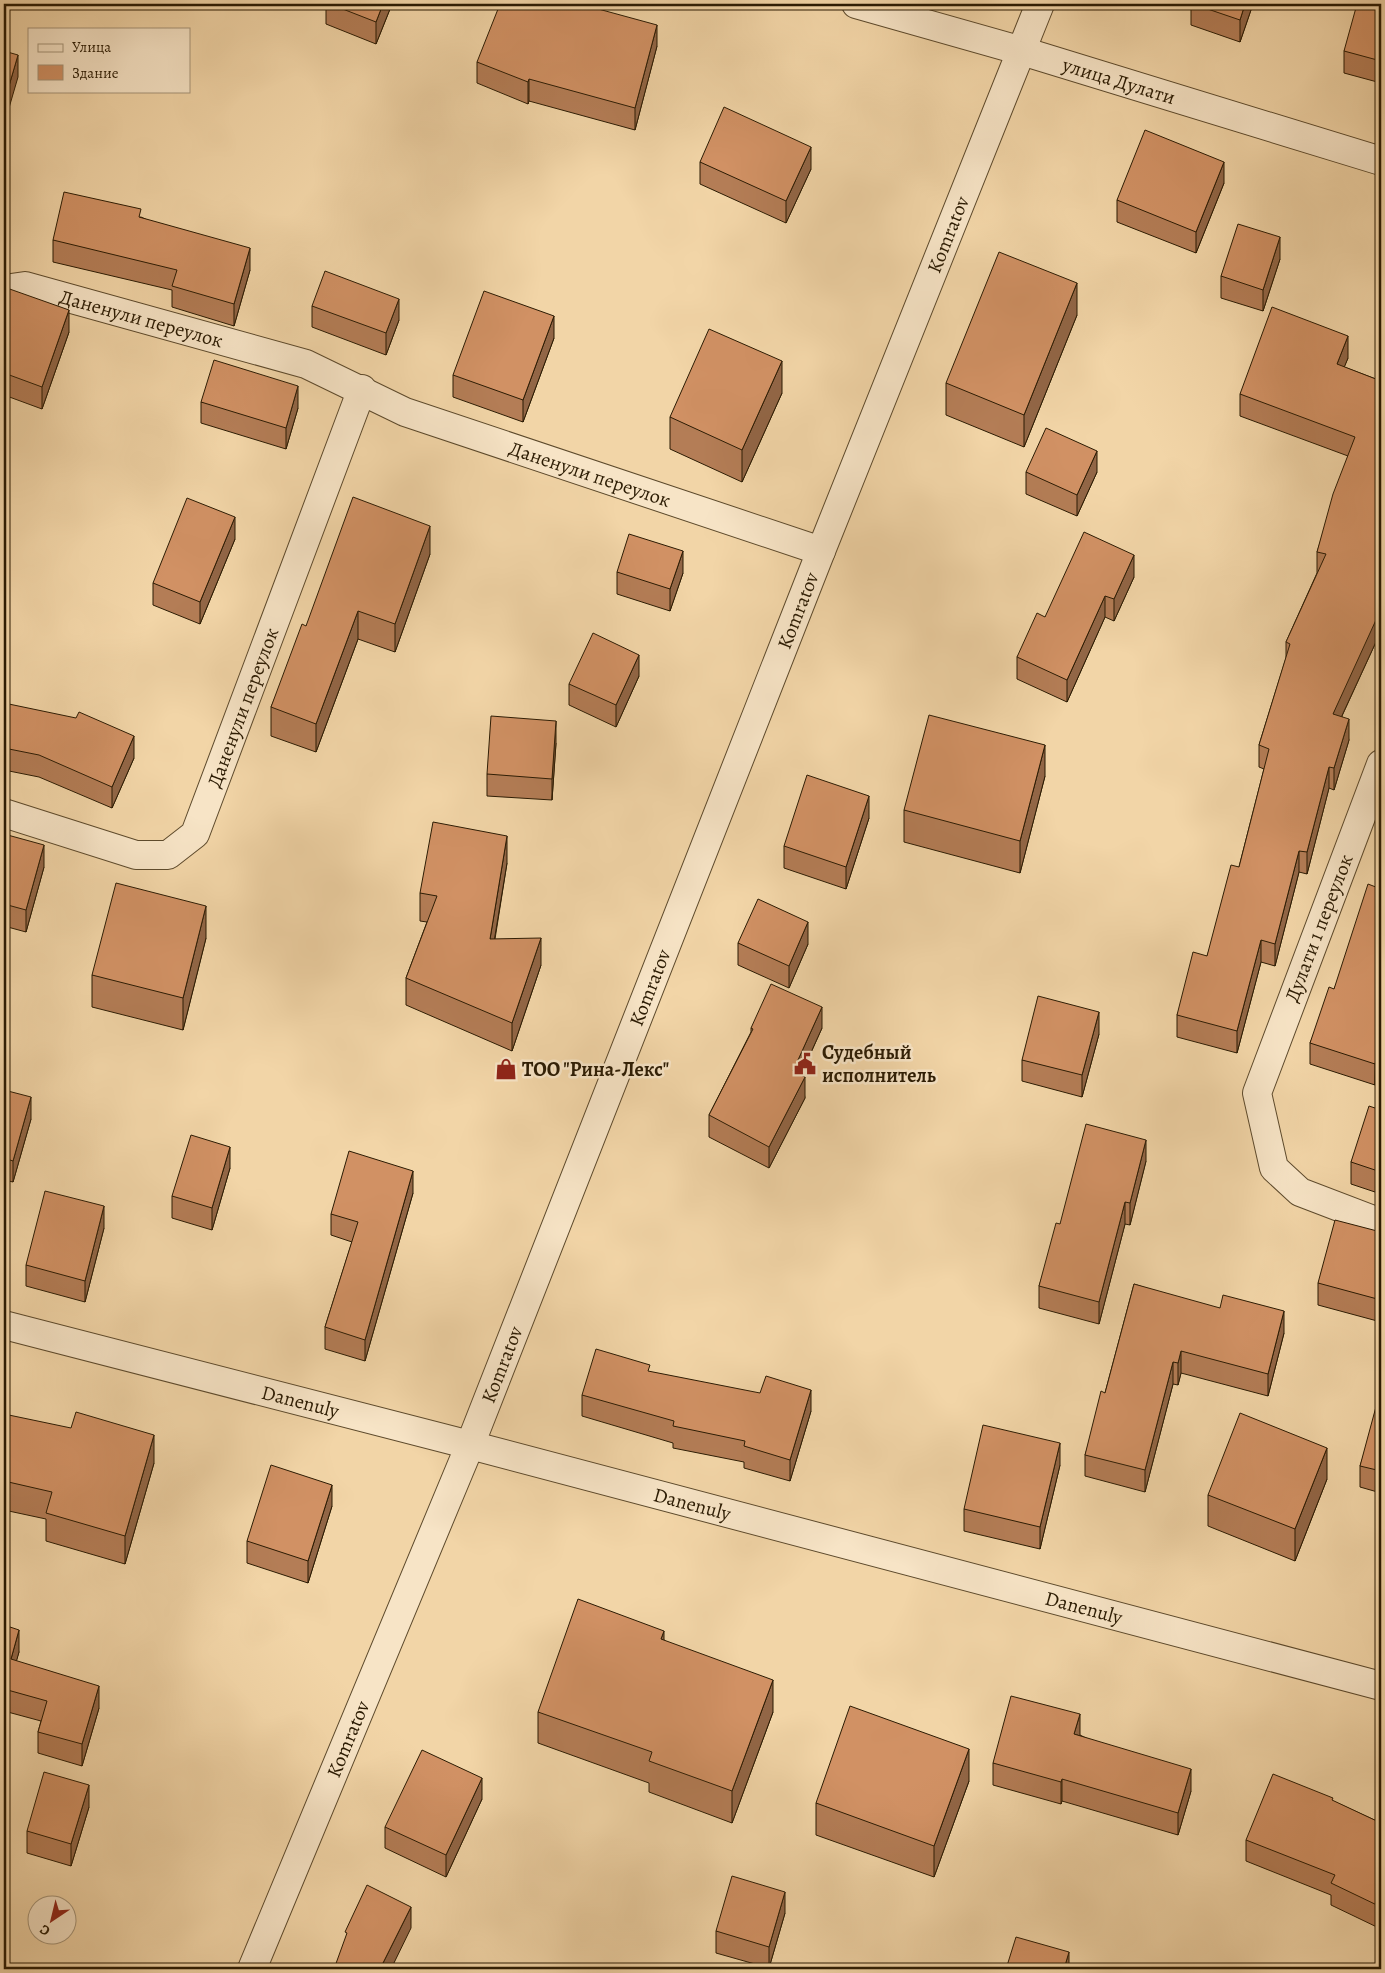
<svg xmlns="http://www.w3.org/2000/svg" width="1385" height="1973" font-family="Alegreya,serif">
<rect width="100%" height="100%" fill="#f2d5a7"/>
<filter id="stains"><feTurbulence type="fractalNoise" baseFrequency=".004" numOctaves="4"/><feColorMatrix values="0 0 0 0 .2 0 0 0 0 .09 0 0 0 0 .02 0 0 0 .5 -.17"/></filter>
<radialGradient id="worn" r=".72"><stop offset=".6" stop-color="#630" stop-opacity="0"/><stop offset="1" stop-color="#630" stop-opacity=".3"/></radialGradient>
<g fill="none" stroke-linecap="round" stroke-linejoin="round">
<g stroke="#5d4a2c" stroke-width="30">
<g id="minor">
<path id="s1" d="M856,4L1022,51L1381,161"/>
<path id="s2" d="M4,289L25,286L306,364L405,412L821,551"/>
<path d="M1381,764L1257,1093L1274,1168L1300,1192L1381,1223"/>
<path id="s3" d="M4,813L136,855H168L195,834L362,389"/>
<path id="s4" d="M4,1325L470,1445L1381,1686"/>
<path id="s5" d="M252,1969L470,1445L821,551L1040,4"/>
</g>
</g>
<use href="#minor" stroke="#f7e4c6" stroke-width="28"/>
</g>
<g fill="#b47d56" stroke="#2b1b03">
<path d="M326,4H392L376,44L326,24Z"/>
<path d="M1191,4H1253L1240,42L1191,25Z"/>
<path d="M1381,4V83L1344,73V51Z"/>
<path d="M657,46L635,130L529,101L528,104L477,83V62Z"/>
<path d="M700,162L811,169L786,223L700,184Z"/>
<path d="M1224,183L1196,253L1117,222V200Z"/>
<path d="M141,217L250,270L234,326L172,307V290L53,262V240Z"/>
<path d="M1280,259L1263,311L1221,298V276Z"/>
<path d="M4,287L69,332L42,409L4,395Z"/>
<path d="M312,306L399,320L386,355L312,327Z"/>
<path d="M1077,315L1024,447L946,415V383Z"/>
<path d="M554,338L523,422L453,397V375Z"/>
<path d="M1348,358L1344,367L1381,381V631L1342,716L1349,740L1334,790L1329,788L1307,874L1299,872L1275,966L1261,962L1237,1053L1177,1037V1015L1207,956L1239,867L1264,769L1259,767V745L1286,658V642L1317,573V552L1348,456L1240,416V394Z"/>
<path d="M782,393L742,482L670,449V417Z"/>
<path d="M201,402L298,408L286,449L201,423Z"/>
<path d="M1026,472H1097L1077,516L1026,494Z"/>
<path d="M235,539L200,624L153,605V583Z"/>
<path d="M430,554L395,652L358,639L316,752L271,736V707L306,626Z"/>
<path d="M617,572L683,573L670,611L617,594Z"/>
<path d="M1134,577L1114,621L1105,617L1067,702L1017,679V657L1045,617Z"/>
<path d="M639,676L616,727L569,705V684Z"/>
<path d="M4,703L134,758L112,808L39,777L4,770Z"/>
<path d="M556,743L552,800L487,796V774Z"/>
<path d="M1045,776L1020,873L904,842V810Z"/>
<path d="M869,818L846,889L784,868V846Z"/>
<path d="M4,834L44,867L26,932L4,926Z"/>
<path d="M507,863L495,939L541,965L512,1051L406,1005V978L427,922L420,921V893Z"/>
<path d="M1381,889L1375,1085L1310,1064V1043L1334,989Z"/>
<path d="M206,938L183,1030L92,1007V975Z"/>
<path d="M738,943L808,944L789,988L738,965Z"/>
<path d="M751,1028H822L801,1075L805,1098L769,1168L709,1137V1115L751,1032Z"/>
<path d="M1099,1034L1082,1097L1022,1081V1060Z"/>
<path d="M4,1090L31,1119L13,1182L4,1180Z"/>
<path d="M1381,1110V1194L1351,1184V1162Z"/>
<path d="M1146,1161L1130,1225L1125,1224L1099,1324L1039,1308V1286L1060,1224Z"/>
<path d="M230,1168L212,1230L172,1218V1196Z"/>
<path d="M413,1193L365,1361L325,1349V1327L352,1242L331,1235V1214Z"/>
<path d="M104,1228L85,1302L26,1286V1265Z"/>
<path d="M1381,1232V1322L1318,1305V1283Z"/>
<path d="M1134,1284L1284,1333L1268,1396L1181,1373L1178,1385L1173,1384L1145,1492L1085,1476V1455L1105,1393Z"/>
<path d="M650,1372L811,1411L790,1481L744,1468V1462L673,1448V1443L582,1416V1395Z"/>
<path d="M1381,1404V1493L1360,1487V1466Z"/>
<path d="M4,1414L154,1463L125,1564L46,1541V1519L4,1510Z"/>
<path d="M1060,1465L1040,1549L964,1531V1509Z"/>
<path d="M1327,1479L1295,1561L1208,1526V1495Z"/>
<path d="M332,1506L308,1583L247,1563V1541Z"/>
<path d="M4,1625L19,1652L16,1661L99,1708L82,1766L38,1753V1732L41,1721L4,1711Z"/>
<path d="M664,1640L773,1712L732,1823L649,1792V1783L538,1743V1712Z"/>
<path d="M1080,1735L1191,1791L1178,1835L1062,1801L1061,1804L993,1785V1763Z"/>
<path d="M969,1781L934,1877L816,1835V1803Z"/>
<path d="M482,1799L446,1877L385,1848V1827Z"/>
<path d="M1333,1801L1381,1823V1929L1331,1905V1895L1246,1861V1840Z"/>
<path d="M89,1807L71,1866L27,1853V1831Z"/>
<path d="M785,1913L769,1968L716,1953V1931Z"/>
</g>
<g fill="#926646" stroke="#2b1b03">
<path d="M383,4H392L376,44V22Z"/>
<path d="M1245,4H1253L1240,42V20Z"/>
<path d="M657,25V46L635,130V108Z"/>
<path d="M18,55V77L4,125V103Z"/>
<path d="M529,79V101L528,104V82Z"/>
<path d="M811,147V169L786,223V201Z"/>
<path d="M1224,162V183L1196,253V232Z"/>
<path d="M1280,237V259L1263,311V290Z"/>
<path d="M250,248V270L234,326V304Z"/>
<path d="M1077,283V315L1024,447V415Z"/>
<path d="M399,299V320L386,355V333Z"/>
<path d="M69,310V332L42,409V387Z"/>
<path d="M554,316V338L523,422V400Z"/>
<path d="M1348,336V358L1337,385V364Z"/>
<path d="M782,361V393L742,482V450Z"/>
<path d="M298,386V408L286,449V428Z"/>
<path d="M1097,451V472L1077,516V495Z"/>
<path d="M235,517V539L200,624V602Z"/>
<path d="M430,526V554L395,652V624Z"/>
<path d="M683,551V573L670,611V589Z"/>
<path d="M1134,555V577L1114,621V599Z"/>
<path d="M1381,583V631L1333,735V714L1376,602Z"/>
<path d="M1105,596V617L1067,702V680Z"/>
<path d="M358,611V639L316,752V724Z"/>
<path d="M639,655V676L616,727V705Z"/>
<path d="M1349,719V740L1334,790V768Z"/>
<path d="M556,721V743L552,800V779Z"/>
<path d="M134,736V758L112,808V787Z"/>
<path d="M1045,745V776L1020,873V841Z"/>
<path d="M1329,767V788L1307,874V852Z"/>
<path d="M869,796V818L846,889V867Z"/>
<path d="M507,836V863L490,966V939Z"/>
<path d="M44,845V867L26,932V910Z"/>
<path d="M1299,851V872L1275,966V944Z"/>
<path d="M206,906V938L183,1030V998Z"/>
<path d="M808,922V944L789,988V966Z"/>
<path d="M541,938V965L512,1051V1023Z"/>
<path d="M1261,940V962L1237,1053V1031Z"/>
<path d="M822,1007V1028L793,1092V1071Z"/>
<path d="M1099,1012V1034L1082,1097V1075Z"/>
<path d="M1381,1043V1064L1375,1085V1064Z"/>
<path d="M805,1077V1098L769,1168V1147Z"/>
<path d="M31,1097V1119L13,1182V1161Z"/>
<path d="M1146,1140V1161L1130,1225V1203Z"/>
<path d="M230,1147V1168L212,1230V1208Z"/>
<path d="M413,1171V1193L365,1361V1340Z"/>
<path d="M1125,1202V1224L1099,1324V1302Z"/>
<path d="M104,1206V1228L85,1302V1281Z"/>
<path d="M1284,1311V1333L1268,1396V1374Z"/>
<path d="M1181,1351V1373L1178,1385V1363Z"/>
<path d="M1173,1362V1384L1145,1492V1470Z"/>
<path d="M811,1390V1411L790,1481V1460Z"/>
<path d="M154,1435V1463L125,1564V1536Z"/>
<path d="M1060,1443V1465L1040,1549V1527Z"/>
<path d="M1327,1448V1479L1295,1561V1529Z"/>
<path d="M332,1485V1506L308,1583V1561Z"/>
<path d="M19,1630V1652L11,1681V1659Z"/>
<path d="M664,1631V1662L661,1639Z"/>
<path d="M773,1680V1712L732,1823V1791Z"/>
<path d="M99,1686V1708L82,1766V1744Z"/>
<path d="M1080,1714V1736L1074,1734Z"/>
<path d="M969,1749V1781L934,1877V1846Z"/>
<path d="M1191,1769V1791L1178,1835V1813Z"/>
<path d="M482,1778V1799L446,1877V1855Z"/>
<path d="M1062,1779V1801L1061,1804V1782Z"/>
<path d="M89,1785V1807L71,1866V1844Z"/>
<path d="M785,1892V1913L769,1968V1947Z"/>
<path d="M411,1907V1928L391,1969H380Z"/>
<path d="M1069,1952V1969H1064Z"/>
</g>
<g fill="#d19164" stroke="#2b1b03">
<path d="M330,4H383L376,22Z"/>
<path d="M500,4H580L657,25L635,108L529,79L528,82L477,62Z"/>
<path d="M1193,4H1245L1240,20Z"/>
<path d="M1357,4H1381V61L1344,51Z"/>
<path d="M4,51L18,55L4,103Z"/>
<path d="M724,107L811,147L786,201L700,162Z"/>
<path d="M1145,130L1224,162L1196,232L1117,200Z"/>
<path d="M64,192L141,209L139,217L250,248L234,304L172,286L177,270L53,240Z"/>
<path d="M1238,224L1280,237L1263,290L1221,276Z"/>
<path d="M999,252L1077,283L1024,415L946,383Z"/>
<path d="M325,271L399,299L386,333L312,306Z"/>
<path d="M4,287L69,310L42,387L4,373Z"/>
<path d="M484,291L554,316L523,400L453,375Z"/>
<path d="M1272,307L1348,336L1337,364L1381,381V583L1376,602L1381,604V609L1333,714L1349,719L1334,768L1329,767L1307,852L1299,851L1275,944L1261,940L1237,1031L1177,1015L1193,952L1207,956L1231,865L1239,867L1269,749L1259,745L1290,644L1286,642L1326,554L1317,552L1333,494L1355,437L1240,394Z"/>
<path d="M709,329L782,361L742,450L670,417Z"/>
<path d="M214,360L298,386L286,428L201,402Z"/>
<path d="M1046,428L1097,451L1077,495L1026,472Z"/>
<path d="M353,497L430,526L395,624L358,611L316,724L271,707L302,624L306,626Z"/>
<path d="M187,498L235,517L200,602L153,583Z"/>
<path d="M1084,532L1134,555L1114,599L1105,596L1067,680L1017,657L1037,613L1045,617Z"/>
<path d="M629,534L683,551L670,589L617,572Z"/>
<path d="M593,633L639,655L616,705L569,684Z"/>
<path d="M4,703L76,718L79,712L134,736L112,787L39,755L4,748Z"/>
<path d="M929,715L1045,745L1020,841L904,810Z"/>
<path d="M491,716L556,721L552,779L487,774Z"/>
<path d="M807,775L869,796L846,867L784,846Z"/>
<path d="M433,822L507,836L490,939L541,938L512,1023L406,978L437,896L420,893Z"/>
<path d="M4,834L44,845L26,910L4,904Z"/>
<path d="M116,883L206,906L183,998L92,975Z"/>
<path d="M1368,884L1381,889V1043L1375,1064L1310,1043L1329,987L1334,989Z"/>
<path d="M758,899L808,922L789,966L738,943Z"/>
<path d="M771,984L822,1007L793,1071L805,1077L769,1147L709,1115L753,1029L751,1028Z"/>
<path d="M1038,996L1099,1012L1082,1075L1022,1060Z"/>
<path d="M4,1090L31,1097L13,1161L4,1158Z"/>
<path d="M1369,1106L1381,1110V1172L1351,1162Z"/>
<path d="M1086,1124L1146,1140L1130,1203L1125,1202L1099,1302L1039,1286L1056,1223L1060,1224Z"/>
<path d="M191,1135L230,1147L212,1208L172,1196Z"/>
<path d="M349,1151L413,1171L365,1340L325,1327L358,1222L331,1214Z"/>
<path d="M45,1191L104,1206L85,1281L26,1265Z"/>
<path d="M1335,1220L1381,1232V1300L1318,1283Z"/>
<path d="M1134,1284L1220,1308L1223,1295L1284,1311L1268,1374L1181,1351L1178,1363L1173,1362L1145,1470L1085,1455L1101,1391L1105,1393Z"/>
<path d="M596,1349L650,1365L648,1371L760,1393L766,1376L811,1390L790,1460L744,1446L745,1441L673,1426L674,1421L582,1395Z"/>
<path d="M1377,1403L1381,1404V1471L1360,1466Z"/>
<path d="M76,1412L154,1435L125,1536L46,1513L52,1492L4,1481V1414L71,1428Z"/>
<path d="M1240,1413L1327,1448L1295,1529L1208,1495Z"/>
<path d="M983,1425L1060,1443L1040,1527L964,1509Z"/>
<path d="M271,1465L332,1485L308,1561L247,1541Z"/>
<path d="M578,1599L664,1631L661,1639L773,1680L732,1791L649,1761L652,1752L538,1712Z"/>
<path d="M4,1625L19,1630L11,1659L99,1686L82,1744L38,1732L47,1701L4,1689Z"/>
<path d="M1011,1696L1080,1714L1074,1734L1191,1769L1178,1813L1062,1779L1061,1782L993,1763Z"/>
<path d="M850,1706L969,1749L934,1846L816,1803Z"/>
<path d="M422,1750L482,1778L446,1855L385,1827Z"/>
<path d="M44,1772L89,1785L71,1844L27,1831Z"/>
<path d="M1273,1774L1333,1798L1332,1800L1381,1823V1907L1331,1883L1335,1875L1246,1840Z"/>
<path d="M732,1876L785,1892L769,1947L716,1931Z"/>
<path d="M367,1885L411,1907L380,1969H334L347,1933L345,1932Z"/>
<path d="M1016,1937L1069,1952L1064,1969H1006Z"/>
</g>
<defs>
<g id="civic-bare" transform="scale(1.725)"><path d="M-.6-6.5H3V-4.5H.6V-3L4-1V1h2V6H-6V1h2V-1L-.6-3ZM-1.2 2.5V6h2.4V2.5Z" fill="#8f2418" stroke="#f7e4c6" stroke-width="2.5" paint-order="stroke"/></g>
<g id="shop-bare" transform="scale(1.725)"><path d="M-5-2.5h2.3a2.7 3.5 0 0 1 5.4 0H5L5.5 6h-11ZM-1.5-2.5h3a1.5 2.3 0 0 0-3 0Z" fill="#8f2418" stroke="#f7e4c6" stroke-width="2.5" paint-order="stroke"/></g>
</defs>
<g fill-rule="evenodd">
<use href="#civic-bare" x="805" y="1064"/>
<use href="#shop-bare" x="506" y="1069"/>
</g>
<g text-anchor="middle" dominant-baseline="central" stroke-width="5" stroke-linejoin="round" paint-order="stroke">
<g font-size="20" fill="#2b1b03" stroke="#f7e4c6">
<text stroke="none"><textPath href="#s1" startOffset="274">улица Дулати</textPath></text>
<text stroke="none"><textPath href="#s5" startOffset="1869">Komratov</textPath></text>
<text stroke="none"><textPath href="#s2" startOffset="142">Даненули переулок</textPath></text>
<text stroke="none"><textPath href="#s2" startOffset="618">Даненули переулок</textPath></text>
<text stroke="none"><textPath href="#s5" startOffset="1464">Komratov</textPath></text>
<text stroke="none"><textPath href="#s3" startOffset="340">Даненули переулок</textPath></text>
<text transform="translate(1319 928) rotate(-69)">Дулати 1 переулок</text>
<text stroke="none"><textPath href="#s5" startOffset="1059">Komratov</textPath></text>
<text stroke="none"><textPath href="#s5" startOffset="654">Komratov</textPath></text>
<text stroke="none"><textPath href="#s4" startOffset="306">Danenuly</textPath></text>
<text stroke="none"><textPath href="#s4" startOffset="711">Danenuly</textPath></text>
<text stroke="none"><textPath href="#s4" startOffset="1116">Danenuly</textPath></text>
<text stroke="none"><textPath href="#s5" startOffset="249">Komratov</textPath></text>
</g>
<g font-size="20" font-weight="bold" fill="#2b1b03" stroke="#f7e4c6" text-anchor="start">
<text x="822" y="1052">Судебный<tspan x="822" dy="23">исполнитель</tspan></text>
<text x="522" y="1069">ТОО "Рина-Лекс"</text>
</g>
</g>
<rect width="1385" height="1973" fill="none" stroke="#f2d5a7" stroke-width="20"/>
<rect x="5" y="5" width="1375" height="1963" fill="none" stroke="#2b1b03" stroke-width="2.5"/>
<rect x="10" y="10" width="1365" height="1953" fill="none" stroke="#2b1b03"/>
<rect x="28" y="28" width="162" height="65" fill="#f7e4c6" stroke="#a59478"/>
<rect x="38" y="44" width="25" height="8" fill="#f7e4c6" stroke="#a59478"/>
<text x="72" y="52" font-size="15" fill="#2b1b03">Улица</text>
<rect x="38" y="65" width="25" height="15" fill="#d19164" stroke="#a59478"/>
<text x="72" y="78" font-size="15" fill="#2b1b03">Здание</text>
<g transform="translate(52 1920) rotate(215)"><circle r="24" fill="#f7e4c6" stroke="#a59478"/>
<path d="M0-4L9 19L0 12L-9 19Z" fill="#8f2418"/>
<text y="-8" font-size="14" font-weight="bold" text-anchor="middle" fill="#2b1b03">С</text>
</g>
<rect width="100%" height="100%" filter="url(#stains)"/>
<rect width="100%" height="100%" fill="url(#worn)"/>
</svg>
